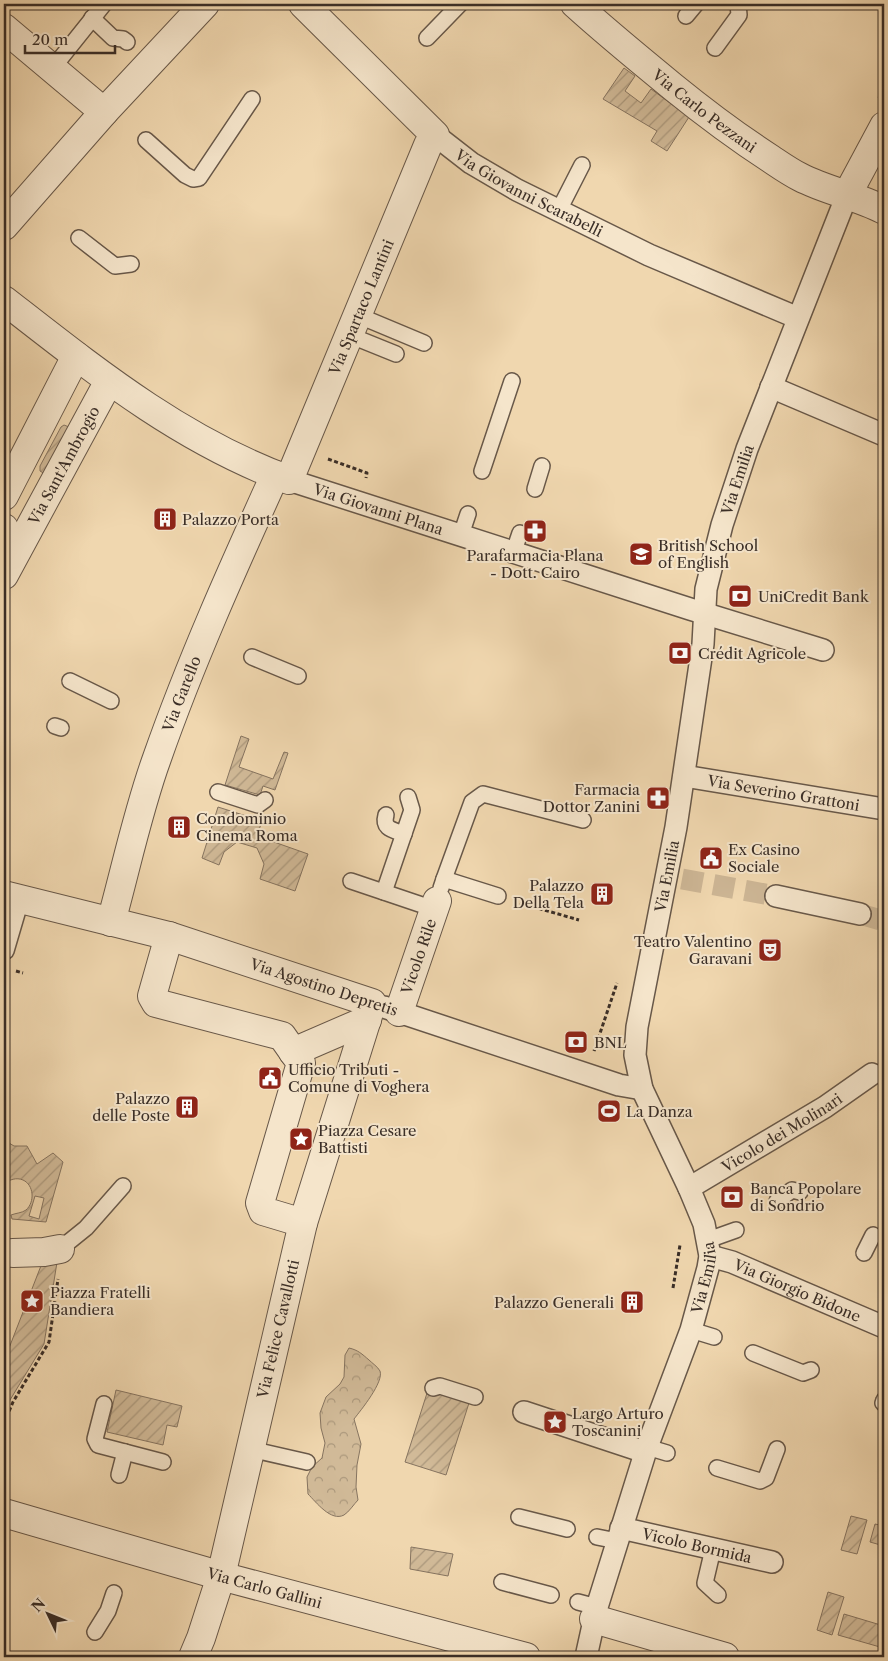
<svg xmlns="http://www.w3.org/2000/svg" width="888" height="1661" font-family="'Libre Caslon Text',serif">
<defs>
<pattern id="forest-crowns" width="20" height="18" patternUnits="userSpaceOnUse" patternTransform="scale(1.25)"><rect width="20" height="18" fill="#d1ba98"/><path d="M2 6a3 3 0 1 1 6 0M12 15a3 3 0 1 1 6 0" fill="none" stroke="#ab987c"/></pattern>
<pattern id="garden-furrows" width="10" height="10" patternUnits="userSpaceOnUse" patternTransform="scale(1.25)"><rect width="10" height="10" fill="#d1ba98"/><path d="M-1 1l2-2M0 10L10 0M9 11l2-2" fill="none" stroke="#ab987c"/></pattern>
</defs>
<rect width="100%" height="100%" fill="#f0d7af"/>
<filter id="stains"><feTurbulence type="fractalNoise" baseFrequency=".004" numOctaves="4"/><feColorMatrix values="0 0 0 0 .2 0 0 0 0 .09 0 0 0 0 .02 0 0 0 .5 -.17"/></filter>
<radialGradient id="worn" r=".72"><stop offset=".6" stop-color="#630" stop-opacity="0"/><stop offset="1" stop-color="#630" stop-opacity=".3"/></radialGradient>
<path fill="url(#forest-crowns)" stroke="#867460" d="M349,1348C358,1350 362,1354 369,1360C372,1363 378,1367 380,1371C384,1382 361,1410 354,1419L361,1444L357,1465L356,1487L358,1500C354,1504 349,1512 344,1515C331,1522 316,1502 308,1494L307,1477L312,1467L322,1458L325,1443L321,1428L320,1413L326,1397L340,1384L344,1377L345,1355Z"/>
<g fill="url(#garden-furrows)" stroke="#867460" fill-rule="evenodd">
<path d="M624,68L635,76L625,91L641,103L651,89L689,117L667,151L651,141L657,131L603,99Z"/>
<path d="M64,425L69,427L45,474L40,471V466L61,427Z"/>
<path d="M241,736L249,739L239,767L273,779L284,752L288,753L275,790L263,786L260,795L225,785Z"/>
<path d="M218,807L262,821L257,836L308,854L295,891L260,879L264,864L257,848L237,842L224,852L219,865L202,858Z"/>
<path d="M4,1140L14,1146H27L37,1164L53,1153L63,1162L46,1222L12,1219L11,1215C16,1213 22,1213 26,1210C35,1202 34,1185 23,1180C16,1177 10,1180 4,1183ZM35,1196L44,1198L39,1219L29,1216Z"/>
<path d="M58,1256L44,1344L10,1400L4,1412V1361L44,1258Z"/>
<path d="M116,1390L182,1406L177,1427L167,1425L163,1445L107,1432Z"/>
<path d="M428,1390L469,1403L446,1475L405,1462Z"/>
<path d="M851,1516L867,1520L857,1554L841,1550Z"/>
<path d="M875,1524L884,1526V1546L870,1542Z"/>
<path d="M411,1547L453,1554L448,1576L410,1569Z"/>
<path d="M828,1592L844,1597L832,1635L817,1630Z"/>
<path d="M844,1614L884,1626L880,1647L838,1635Z"/>
</g>
<g fill="none" stroke-linecap="round" stroke-linejoin="round">
<g stroke="#ccb594" stroke-width="21" stroke-dasharray="21 11" stroke-linecap="butt">
<path d="M682,879L776,896"/>
<path d="M860,914L884,921"/>
</g>
<g stroke="#685849" stroke-width="18">
<g id="service">
<path d="M686,16L696,4"/>
<path d="M92,18L113,38L123,39L127,42"/>
<path d="M427,38L460,4"/>
<path d="M715,48L739,15L738,4"/>
<path d="M52,69L104,4"/>
<path d="M146,140L185,175L193,179L199,178L252,99"/>
<path d="M559,210L582,165"/>
<path d="M79,238L115,266L131,264"/>
<path d="M357,315L424,343"/>
<path d="M349,335L396,354"/>
<path d="M482,471L512,381"/>
<path d="M535,489L542,466"/>
<path d="M461,535L468,514"/>
<path d="M514,551L520,533"/>
<path d="M252,657L298,676"/>
<path d="M70,681L111,701"/>
<path d="M55,726L61,728"/>
<path d="M218,792L258,805L265,800"/>
<path d="M386,815C382,829 393,830 404,834"/>
<path d="M444,879L472,802L483,794L583,820"/>
<path d="M351,881L434,909"/>
<path d="M441,888L444,879L498,896"/>
<path d="M384,892L412,810L408,797"/>
<path d="M6,951L21,900"/>
<path d="M777,1201L792,1190L800,1192"/>
<path d="M708,1240L736,1230"/>
<path d="M60,1249L86,1228L123,1186"/>
<path d="M864,1253L873,1235"/>
<path d="M691,1330L714,1337"/>
<path d="M753,1353L803,1373L811,1370"/>
<path d="M433,1388L440,1386L475,1397"/>
<path d="M883,1403L884,1400"/>
<path d="M104,1404L95,1439L98,1445L163,1462"/>
<path d="M647,1447L667,1453"/>
<path d="M250,1449L307,1462"/>
<path d="M717,1468L760,1481L766,1478L777,1449"/>
<path d="M119,1475L125,1452"/>
<path d="M519,1517L567,1529"/>
<path d="M597,1537L617,1541"/>
<path d="M713,1549L705,1583L718,1595"/>
<path d="M502,1582L551,1595"/>
<path d="M578,1602L597,1607"/>
<path d="M95,1632L108,1611L114,1593"/>
</g>
</g>
<g stroke="#685849" stroke-width="24">
<g id="pedestrian">
<path id="s1" d="M435,135L471,163L517,190L649,255L798,318"/>
<path d="M771,387L884,435"/>
<path id="s2" d="M289,480L690,609L823,650"/>
<path id="s3" d="M684,776L884,809"/>
<path d="M776,896L860,914"/>
<path d="M384,1007L619,1085L642,1089"/>
<path id="s4" d="M689,1188L825,1107L872,1074"/>
<path id="s5" d="M710,1256L732,1262L884,1327"/>
<path d="M524,1412L645,1452"/>
<path id="s6" d="M621,1528L772,1562"/>
<path id="s7" d="M586,1657L597,1607L647,1447L691,1330L708,1268L710,1256L704,1224L689,1188L642,1089L635,1055L637,1027L676,827L703,644L706,589L722,525L747,449L847,195"/>
</g>
</g>
<g stroke="#685849" stroke-width="30">
<g id="minor">
<path id="s8" d="M575,4C607,33 640,60 673,87C705,113 737,137 771,159C780,165 790,172 800,177C827,191 857,196 884,210"/>
<path d="M4,28L104,112"/>
<path d="M847,195L884,126"/>
<path d="M4,226L104,112L205,4"/>
<path id="s9" d="M4,300C94,370 180,440 289,480L428,145L435,135L303,4"/>
<path d="M4,496L76,356"/>
<path d="M4,528L11,543L17,550"/>
<path id="s10" d="M4,575L109,381"/>
<path d="M4,895L169,936L372,1003L303,1223L221,1576L201,1638L193,1657"/>
<path id="s11" d="M111,922C126,868 138,810 157,758C191,661 233,568 275,475"/>
<path d="M169,936L152,996L156,1003L282,1036L301,1063L260,1203L263,1211L303,1223"/>
<path id="s12" d="M399,1012L437,901"/>
<path d="M293,1052L367,1020"/>
<path d="M13,1253L44,1252L60,1249"/>
<path id="s13" d="M4,1513L232,1579L526,1657"/>
<path d="M594,1619L725,1657"/>
</g>
</g>
<g stroke="#3a2e27" stroke-width="3" stroke-dasharray="4 2.5" stroke-linecap="butt">
<path d="M879,98L884,88"/>
<path d="M328,459L367,473L366,478"/>
<path d="M520,903L579,920"/>
<path d="M16,971L23,973"/>
<path d="M594,1051L617,983"/>
<path d="M673,1288L680,1245"/>
<path d="M4,1423L13,1402L49,1342L58,1279"/>
</g>
<use href="#service" stroke="#f5e5cb" stroke-width="15"/>
<use href="#pedestrian" stroke="#f5e5cb" stroke-width="21"/>
<use href="#minor" stroke="#f5e5cb" stroke-width="28"/>
</g>
<defs>
<g id="building-square" transform="scale(1.25)"><rect x="-9" y="-9" width="18" height="18" rx="4" fill="#8f2418" stroke="#f5e5cb"/><path d="M-4-6H4V6H1V3H-1V6H-4ZM-2.5-4.3h1.7v1.8h-1.7ZM.8-4.3h1.7v1.8H.8ZM-2.5-1h1.7V.8h-1.7ZM.8-1h1.7V.8H.8Z" fill="#fff"/></g>
<g id="pharmacy-square" transform="scale(1.25)"><rect x="-9" y="-9" width="18" height="18" rx="4" fill="#8f2418" stroke="#f5e5cb"/><path d="M-2-6h4v4h4v4h-4v4h-4v-4h-4v-4h4Z" fill="#fff"/></g>
<g id="school-square" transform="scale(1.25)"><rect x="-9" y="-9" width="18" height="18" rx="4" fill="#8f2418" stroke="#f5e5cb"/><path d="M0-5L7-2L0 1L-7-2ZM-4 1L0 2.5L4 1V4Q0 6-4 4Z" fill="#fff"/></g>
<g id="bank-square" transform="scale(1.25)"><rect x="-9" y="-9" width="18" height="18" rx="4" fill="#8f2418" stroke="#f5e5cb"/><path d="M-6-4H6V4H-6ZM0-2.3a2.3 2.3 0 1 0 0 4.6a2.3 2.3 0 1 0 0-4.6Z" fill="#fff"/></g>
<g id="civic-square" transform="scale(1.25)"><rect x="-9" y="-9" width="18" height="18" rx="4" fill="#8f2418" stroke="#f5e5cb"/><path d="M-.6-6.5H3V-4.5H.6V-3L4-1V1h2V6H-6V1h2V-1L-.6-3ZM-1.2 2.5V6h2.4V2.5Z" fill="#fff"/></g>
<g id="theatre-square" transform="scale(1.25)"><rect x="-9" y="-9" width="18" height="18" rx="4" fill="#8f2418" stroke="#f5e5cb"/><path d="M-5-5.5Q0-4 5-5.5V0Q5 5 0 6Q-5 5-5 0ZM-3.3-2.5H-1v1.5H-3.3ZM1-2.5H3.3v1.5H1ZM-2.8 1Q0 5.5 2.8 1Z" fill="#fff"/></g>
<g id="stadium-square" transform="scale(1.25)"><rect x="-9" y="-9" width="18" height="18" rx="4" fill="#8f2418" stroke="#f5e5cb"/><path d="M0-5a6.5 5 0 1 0 0 10a6.5 5 0 1 0 0-10ZM-3.5-1.8h7v3.6h-7Z" fill="#fff"/></g>
<g id="sight-square" transform="scale(1.25)"><rect x="-9" y="-9" width="18" height="18" rx="4" fill="#8f2418" stroke="#f5e5cb"/><path d="M0-6L1.8-2.2L6-1.7L2.9 1.2L3.7 5.4L0 3.3L-3.7 5.4L-2.9 1.2L-6-1.7L-1.8-2.2Z" fill="#fff"/></g>
</defs>
<g fill-rule="evenodd">
<use href="#building-square" x="165" y="519"/>
<use href="#pharmacy-square" x="535" y="531"/>
<use href="#school-square" x="641" y="554"/>
<use href="#bank-square" x="740" y="596"/>
<use href="#bank-square" x="680" y="653"/>
<use href="#pharmacy-square" x="658" y="798"/>
<use href="#building-square" x="179" y="827"/>
<use href="#civic-square" x="711" y="858"/>
<use href="#building-square" x="602" y="894"/>
<use href="#theatre-square" x="770" y="950"/>
<use href="#bank-square" x="576" y="1042"/>
<use href="#civic-square" x="270" y="1078"/>
<use href="#building-square" x="187" y="1107"/>
<use href="#stadium-square" x="609" y="1111"/>
<use href="#sight-square" x="301" y="1139"/>
<use href="#bank-square" x="732" y="1197"/>
<use href="#sight-square" x="32" y="1301"/>
<use href="#building-square" x="632" y="1302"/>
<use href="#sight-square" x="555" y="1422"/>
</g>
<g text-anchor="middle" dominant-baseline="central" stroke-width="4" stroke-linejoin="round" paint-order="stroke">
<g font-size="15" fill="#3a2e27" stroke="#f5e5cb">
<text stroke="none"><textPath href="#s8" startOffset="168">Via Carlo Pezzani</textPath></text>
<text stroke="none"><textPath href="#s1" startOffset="111">Via Giovanni Scarabelli</textPath></text>
<text stroke="none"><textPath href="#s9" startOffset="526">Via Spartaco Lantini</textPath></text>
<text stroke="none"><textPath href="#s10" startOffset="125">Via Sant'Ambrogio</textPath></text>
<text stroke="none"><textPath href="#s7" startOffset="1222">Via Emilia</textPath></text>
<text stroke="none"><textPath href="#s2" startOffset="94">Via Giovanni Plana</textPath></text>
<text stroke="none"><textPath href="#s11" startOffset="239">Via Garello</textPath></text>
<text stroke="none"><textPath href="#s3" startOffset="101">Via Severino Grattoni</textPath></text>
<text stroke="none"><textPath href="#s7" startOffset="818">Via Emilia</textPath></text>
<text stroke="none"><textPath href="#s12" startOffset="59">Vicolo Rile</textPath></text>
<text transform="translate(324 987) rotate(18)">Via Agostino Depretis</text>
<text stroke="none"><textPath href="#s4" startOffset="108">Vicolo dei Molinari</textPath></text>
<text stroke="none"><textPath href="#s7" startOffset="398">Via Emilia</textPath></text>
<text stroke="none"><textPath href="#s5" startOffset="94">Via Giorgio Bidone</textPath></text>
<text transform="translate(278 1329) rotate(-77)">Via Felice Cavallotti</text>
<text stroke="none"><textPath href="#s6" startOffset="78">Vicolo Bormida</textPath></text>
<text stroke="none"><textPath href="#s13" startOffset="271">Via Carlo Gallini</textPath></text>
</g>
<g font-size="15" fill="#3a2e27" stroke="#f5e5cb" text-anchor="start">
<text x="182" y="519">Palazzo Porta</text>
<text x="658" y="545">British School<tspan x="658" dy="17">of English</tspan></text>
<text x="535" y="555" text-anchor="middle">Parafarmacia Plana<tspan x="535" dy="17">- Dott. Cairo</tspan></text>
<text x="758" y="596">UniCredit Bank</text>
<text x="698" y="653">Crédit Agricole</text>
<text x="640" y="789" text-anchor="end">Farmacia<tspan x="640" dy="17">Dottor Zanini</tspan></text>
<text x="196" y="818">Condominio<tspan x="196" dy="17">Cinema Roma</tspan></text>
<text x="728" y="849">Ex Casino<tspan x="728" dy="17">Sociale</tspan></text>
<text x="584" y="885" text-anchor="end">Palazzo<tspan x="584" dy="17">Della Tela</tspan></text>
<text x="752" y="941" text-anchor="end">Teatro Valentino<tspan x="752" dy="17">Garavani</tspan></text>
<text x="594" y="1042">BNL</text>
<text x="288" y="1069">Ufficio Tributi -<tspan x="288" dy="17">Comune di Voghera</tspan></text>
<text x="170" y="1098" text-anchor="end">Palazzo<tspan x="170" dy="17">delle Poste</tspan></text>
<text x="626" y="1111">La Danza</text>
<text x="318" y="1130">Piazza Cesare<tspan x="318" dy="17">Battisti</tspan></text>
<text x="750" y="1188">Banca Popolare<tspan x="750" dy="17">di Sondrio</tspan></text>
<text x="50" y="1292">Piazza Fratelli<tspan x="50" dy="17">Bandiera</tspan></text>
<text x="614" y="1302" text-anchor="end">Palazzo Generali</text>
<text x="572" y="1413">Largo Arturo<tspan x="572" dy="17">Toscanini</tspan></text>
</g>
</g>
<rect width="888" height="1661" fill="none" stroke="#f0d7af" stroke-width="20"/>
<rect x="5" y="5" width="878" height="1651" fill="none" stroke="#3a2e27" stroke-width="2.5"/>
<rect x="10" y="10" width="868" height="1641" fill="none" stroke="#3a2e27"/>
<g transform="translate(48 1614) rotate(313)" stroke="#f5e5cb" stroke-width="4" paint-order="stroke">
<path d="M0-4L9 19L0 12L-9 19Z" fill="#3a2e27"/>
<text y="-8" font-size="14" font-weight="bold" text-anchor="middle" fill="#3a2e27">N</text>
</g>
<path d="M25 45v8h90v-8" fill="none" stroke="#3a2e27" stroke-width="2.5"/>
<text x="32" y="45" font-size="15" fill="#3a2e27" stroke="#f5e5cb" stroke-width="4" paint-order="stroke">20 m</text>
<rect width="100%" height="100%" filter="url(#stains)"/>
<rect width="100%" height="100%" fill="url(#worn)"/>
</svg>
